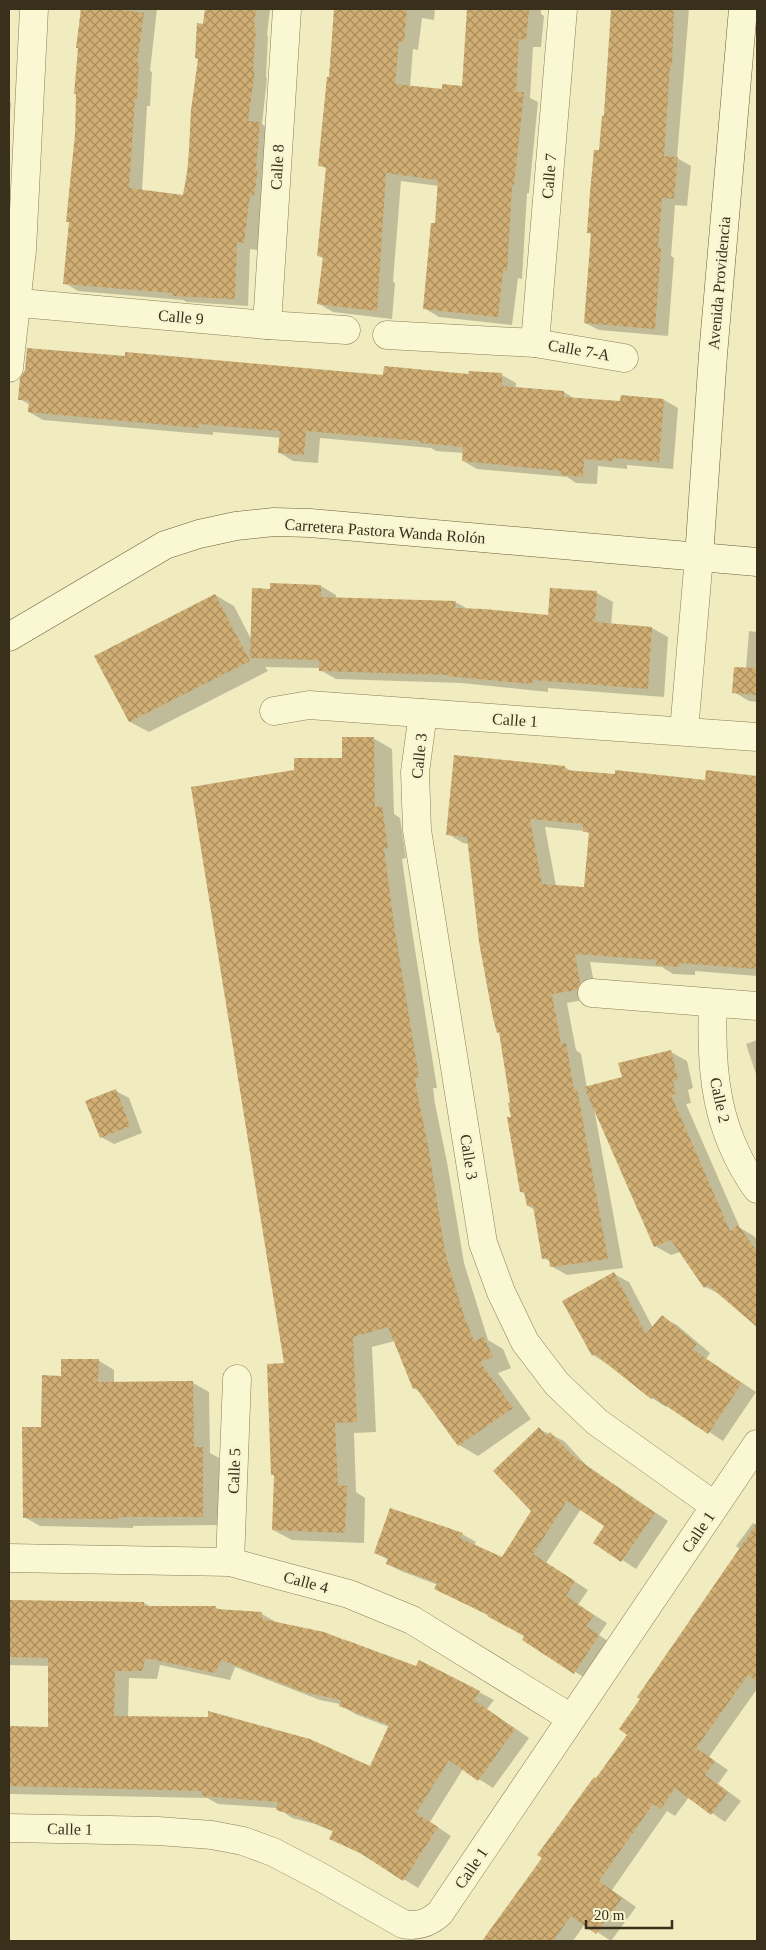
<svg xmlns="http://www.w3.org/2000/svg" width="766" height="1950" font-family="Georgia,serif">
<defs>
<pattern id="building-cross-hatch" width="8" height="8" patternUnits="userSpaceOnUse" patternTransform="scale(1.25)"><rect width="8" height="8" fill="#d0ae74"/><path d="M0 0l8 8M0 8l8-8" fill="none" stroke="#aa8e5e"/></pattern>
</defs>
<rect width="100%" height="100%" fill="#f0ecc0"/>
<g fill="#0003" fill-rule="evenodd">
<path d="M9,9H10L9,27Z"/>
<path d="M81,9H157L150,71L152,72L150,106H147L142,191L184,196L206,9H270L267,35L268,36L266,77L267,78L262,124L272,131L257,250L250,249L248,306L187,302L183,300L78,291L65,283L70,223L67,221L76,134L79,49L77,47Z"/>
<path d="M336,9H435L434,20L422,18L418,50L413,49L410,87L443,91L463,88L469,9H541V14L544,16L541,47H533L530,98L538,102L529,193H527L522,279L518,278L512,325L439,317L424,308L436,224L439,186L401,181L393,282L395,283L392,319L333,312L319,304L324,259L318,255L327,169L320,165Z"/>
<path d="M612,9H689L677,158L691,166L687,206L675,205L671,256L674,258L668,336L599,330L585,323L592,235L588,232L601,152Z"/>
<path d="M9,102L11,103L9,129Z"/>
<path d="M470,372L502,375L516,383V389L564,392L575,399L621,403L664,400L678,408L673,469L627,465V469L598,466L597,484L576,483L567,477L477,469L463,461L464,453L436,451L431,448L320,438L318,463L293,461L280,453L281,438L213,432V435L43,420L29,412L30,405L20,399L384,377L470,375Z"/>
<path d="M321,586L336,595V598L455,602L468,609L549,616L551,589L597,593L613,602L611,625L652,628L668,637L664,697L548,688V692L461,683L336,679L320,670V668L265,667L268,671L149,732L130,722L96,656L215,595L234,606L252,641L271,590Z"/>
<path d="M749,631L757,632V702L749,701L734,692L746,669Z"/>
<path d="M373,738L392,749L394,814L400,818L406,858L402,859L413,937L437,1088H433L435,1104L447,1162L464,1263L488,1340L503,1349L511,1368L498,1373L531,1419L478,1456L459,1445L420,1392L414,1388L395,1341L372,1347L376,1432L354,1433L356,1492L365,1498L364,1543L292,1540L273,1530L275,1476L272,1474L285,1364L295,771L343,759Z"/>
<path d="M565,767L572,772L706,781L707,771L757,777V976L695,971V975L673,974L662,967L590,962L596,993L593,998L567,1003L576,1050L581,1054L587,1088L623,1078L671,1052L687,1061L693,1088L688,1090L691,1103L686,1104L740,1228L754,1236L757,1240V1325L722,1295L705,1287L680,1252L671,1255L655,1246L594,1108L623,1268L567,1275L551,1266V1262L544,1258L535,1210L528,1206L526,1194L521,1192L512,1103L501,1033L498,1032L469,844L463,843L448,834ZM545,827L584,831L590,834L585,888L556,886Z"/>
<path d="M757,1040V1077L746,1044Z"/>
<path d="M116,1091L129,1098L142,1133L114,1144L101,1137Z"/>
<path d="M614,1274L629,1282L653,1328L662,1317L677,1325L710,1353L706,1359L756,1392L723,1441L668,1405L666,1407L652,1398L607,1364L593,1355Z"/>
<path d="M98,1360L114,1370V1383H193L209,1392L210,1453L219,1458V1525L133,1526V1528L40,1526L24,1517L42,1429L63,1377Z"/>
<path d="M539,1429L564,1441L587,1466L668,1521L636,1569L595,1542L606,1526L581,1509L546,1563L588,1590L578,1605L607,1623L599,1635L612,1644L588,1680L524,1639L526,1636L489,1615L436,1589L438,1585L401,1571L387,1564L389,1560L375,1553L462,1534L476,1542L474,1545L502,1558L532,1511Z"/>
<path d="M753,1523L757,1525V1689L709,1757L728,1770L718,1784L741,1801L725,1822L689,1797L675,1816L667,1811L612,1890L636,1907L611,1941L585,1924L573,1941H496L488,1935L629,1734L740,1549L736,1546Z"/>
<path d="M9,1601L144,1603L151,1607H215L220,1610L262,1614L276,1622L342,1640L479,1692L494,1700L487,1709L529,1738L493,1788L463,1769L430,1822L451,1836L418,1888L370,1858L331,1839L334,1832L315,1824L292,1818L278,1808L218,1804L207,1798L9,1794V1728H49L50,1666L9,1665ZM160,1665L230,1680L235,1667L320,1700L340,1704L355,1714L389,1727L371,1767L128,1717L129,1678L157,1679Z"/>
</g>
<g fill="url(#building-cross-hatch)" fill-rule="evenodd">
<path d="M81,9H113L144,13L137,63H139L137,99H135L129,188L183,195L188,168L191,110L198,59L195,58L197,23L203,24L205,9H256L254,27H256L253,69H255L248,121L260,122L256,169H258L254,196L250,195L244,243L237,242L235,299L173,296V293L63,284L69,222H66L75,134L76,94H74L78,48H76Z"/>
<path d="M334,9H407L404,42L399,41L395,84L442,89V84L462,86L467,9H529L526,40L519,39L516,92H524L514,186H512L507,271H503L498,317L423,309L431,223H435L438,180L386,173L377,311L317,304L323,257L317,256L326,167L318,166L327,77H329Z"/>
<path d="M611,9H674L672,66H670L664,156L678,157L674,199L662,198L658,248L661,249L655,329L584,323L591,233H587L590,192L594,150H599L602,116H604Z"/>
<path d="M27,348L125,356V352L383,375L384,366L468,374L469,371L502,373V386L564,391V397L620,401L621,395L664,399L659,462L613,458V461L584,459L583,477L561,475V471L462,461L463,447L421,443V441L306,431L304,455L278,453L280,431L199,424V428L28,412L29,400H18L20,378L25,370Z"/>
<path d="M270,583L321,585V597L456,601L455,608L484,609L548,615L550,588L597,591L595,622L652,627L648,689L533,680L532,684L447,676V675L319,671V660L250,658L252,588L270,589Z"/>
<path d="M215,594L250,661L129,722L94,656Z"/>
<path d="M734,667L757,668V695L732,693Z"/>
<path d="M342,737H374L375,807L382,806L388,848H384L394,925L419,1077L415,1078L417,1092L429,1151L445,1252L463,1313L474,1341L484,1337L493,1357L480,1362L513,1408L458,1446L416,1388L413,1389L388,1327L353,1337L357,1422L335,1423L338,1485L347,1486L345,1533L272,1530L274,1475H271L267,1364L284,1363L191,787L294,770V758H342Z"/>
<path d="M454,755L565,766V770L615,774V770L705,780L706,770L757,776V969L680,963V967L656,965L657,960L575,954L580,983L577,990L552,994L561,1044L566,1043L574,1090L577,1089L608,1259L550,1267L549,1258L542,1259L533,1206H527L524,1192H520L507,1117H511L508,1103L510,1102L499,1032L497,1033L493,1018L479,942L467,837L446,835ZM530,819L583,824V832H589L584,887L542,884Z"/>
<path d="M671,1050L678,1080L673,1081L676,1094L671,1095L730,1231L738,1225L757,1251V1327L708,1285L704,1288L671,1240L654,1247L584,1087L622,1077L618,1063Z"/>
<path d="M116,1089L130,1126L100,1138L85,1101Z"/>
<path d="M614,1272L646,1334L662,1315L697,1344L692,1349L742,1383L708,1434L653,1397L651,1399L595,1354L592,1356L562,1301Z"/>
<path d="M61,1359H99L98,1382L193,1381L194,1447H203V1517H118V1519L23,1518L22,1427H41L42,1375L61,1376Z"/>
<path d="M539,1427L546,1436L550,1432L573,1456L655,1513L621,1562L593,1543L604,1526L567,1501L533,1554L575,1581L566,1596L594,1615L586,1626L599,1635L574,1674L522,1640L524,1636L487,1616L488,1615L434,1589L437,1583L386,1564L388,1558L374,1553L390,1508L463,1533L460,1538L502,1557L531,1511L493,1471Z"/>
<path d="M757,1523V1682L748,1675L696,1748L715,1761L705,1775L728,1792L711,1815L675,1788L661,1809L653,1804L599,1881L622,1898L596,1934L571,1916L553,1941H482L542,1858L537,1855L594,1777L596,1778L627,1735L619,1729L640,1699L637,1697Z"/>
<path d="M9,1600L144,1602V1606H216V1609L262,1612V1619L324,1632L342,1639V1643L343,1639L416,1666L419,1660L480,1691L474,1700L515,1729L478,1781L449,1760L416,1813L438,1827L403,1881L360,1853L329,1839L333,1831L300,1817L276,1810L278,1802L202,1796V1791L9,1786V1726L48,1727V1658L9,1657ZM146,1658L215,1673L221,1660L304,1692L341,1700L339,1706L389,1725L370,1766L310,1739L208,1711V1717L114,1716L115,1671H142Z"/>
</g>
<g fill="none" stroke-linecap="round" stroke-linejoin="round">
<g stroke="#8a7d57" stroke-width="29">
<g id="street">
<path d="M9,302L267,325L346,330"/>
<path d="M267,325L287,9"/>
<path d="M387,335L535,343L624,358"/>
<path d="M535,343L563,9"/>
<path d="M9,368L22,250L34,9"/>
<path d="M274,711L309,705L757,737"/>
<path d="M423,713L415,772L417,830L483,1243L501,1292L525,1342L557,1384L597,1422L715,1506"/>
<path d="M684,731L699,557"/>
<path d="M592,993L757,1006"/>
<path d="M713,1003C710,1072 716,1131 757,1189"/>
<path d="M9,1558L230,1562L349,1594L412,1620L571,1718"/>
<path d="M230,1562L237,1379"/>
<path d="M9,1828L158,1831L212,1835L243,1841L273,1852L317,1875L403,1924C418,1927 429,1923 440,1913L757,1444"/>
</g>
</g>
<g stroke="#6c5e3a" stroke-width="29">
<g id="secondary">
<path d="M699,557L713,355L743,9"/>
<path d="M9,637L165,545L199,534L236,526L274,522L310,523L757,562"/>
</g>
</g>
<use href="#street" stroke="#faf7d3" stroke-width="28"/>
<use href="#secondary" stroke="#faf7d3" stroke-width="28"/>
</g>
<g text-anchor="middle" dominant-baseline="central" stroke-width="4.5" stroke-linejoin="round" paint-order="stroke">
<g font-size="16" fill="#39301c" stroke="#f7f4d0">
<text transform="translate(277 167) rotate(-87)">Calle 8</text>
<text transform="translate(549 176) rotate(-85)">Calle 7</text>
<text transform="translate(719 283) rotate(-85)">Avenida Providencia</text>
<text transform="translate(181 317) rotate(5)">Calle 9</text>
<text transform="translate(579 350) rotate(10)">Calle 7-A</text>
<text transform="translate(385 531) rotate(4)">Carretera Pastora Wanda Rolón</text>
<text transform="translate(515 720) rotate(4)">Calle 1</text>
<text transform="translate(419 756) rotate(-84)">Calle 3</text>
<text transform="translate(720 1100) rotate(78)">Calle 2</text>
<text transform="translate(469 1157) rotate(81)">Calle 3</text>
<text transform="translate(234 1471) rotate(-88)">Calle 5</text>
<text transform="translate(698 1532) rotate(-56)">Calle 1</text>
<text transform="translate(306 1582) rotate(15)">Calle 4</text>
<text transform="translate(70 1829) rotate(1)">Calle 1</text>
<text transform="translate(471 1868) rotate(-56)">Calle 1</text>
</g>
</g>
<rect width="766" height="1950" fill="none" stroke="#39301c" stroke-width="20"/>
<path d="M586 1920v8h86v-8" fill="none" stroke="#39301c" stroke-width="2.5"/>
<text x="594" y="1920" font-size="15" fill="#39301c" stroke="#f7f4d0" stroke-width="4" paint-order="stroke">20 m</text>
</svg>
